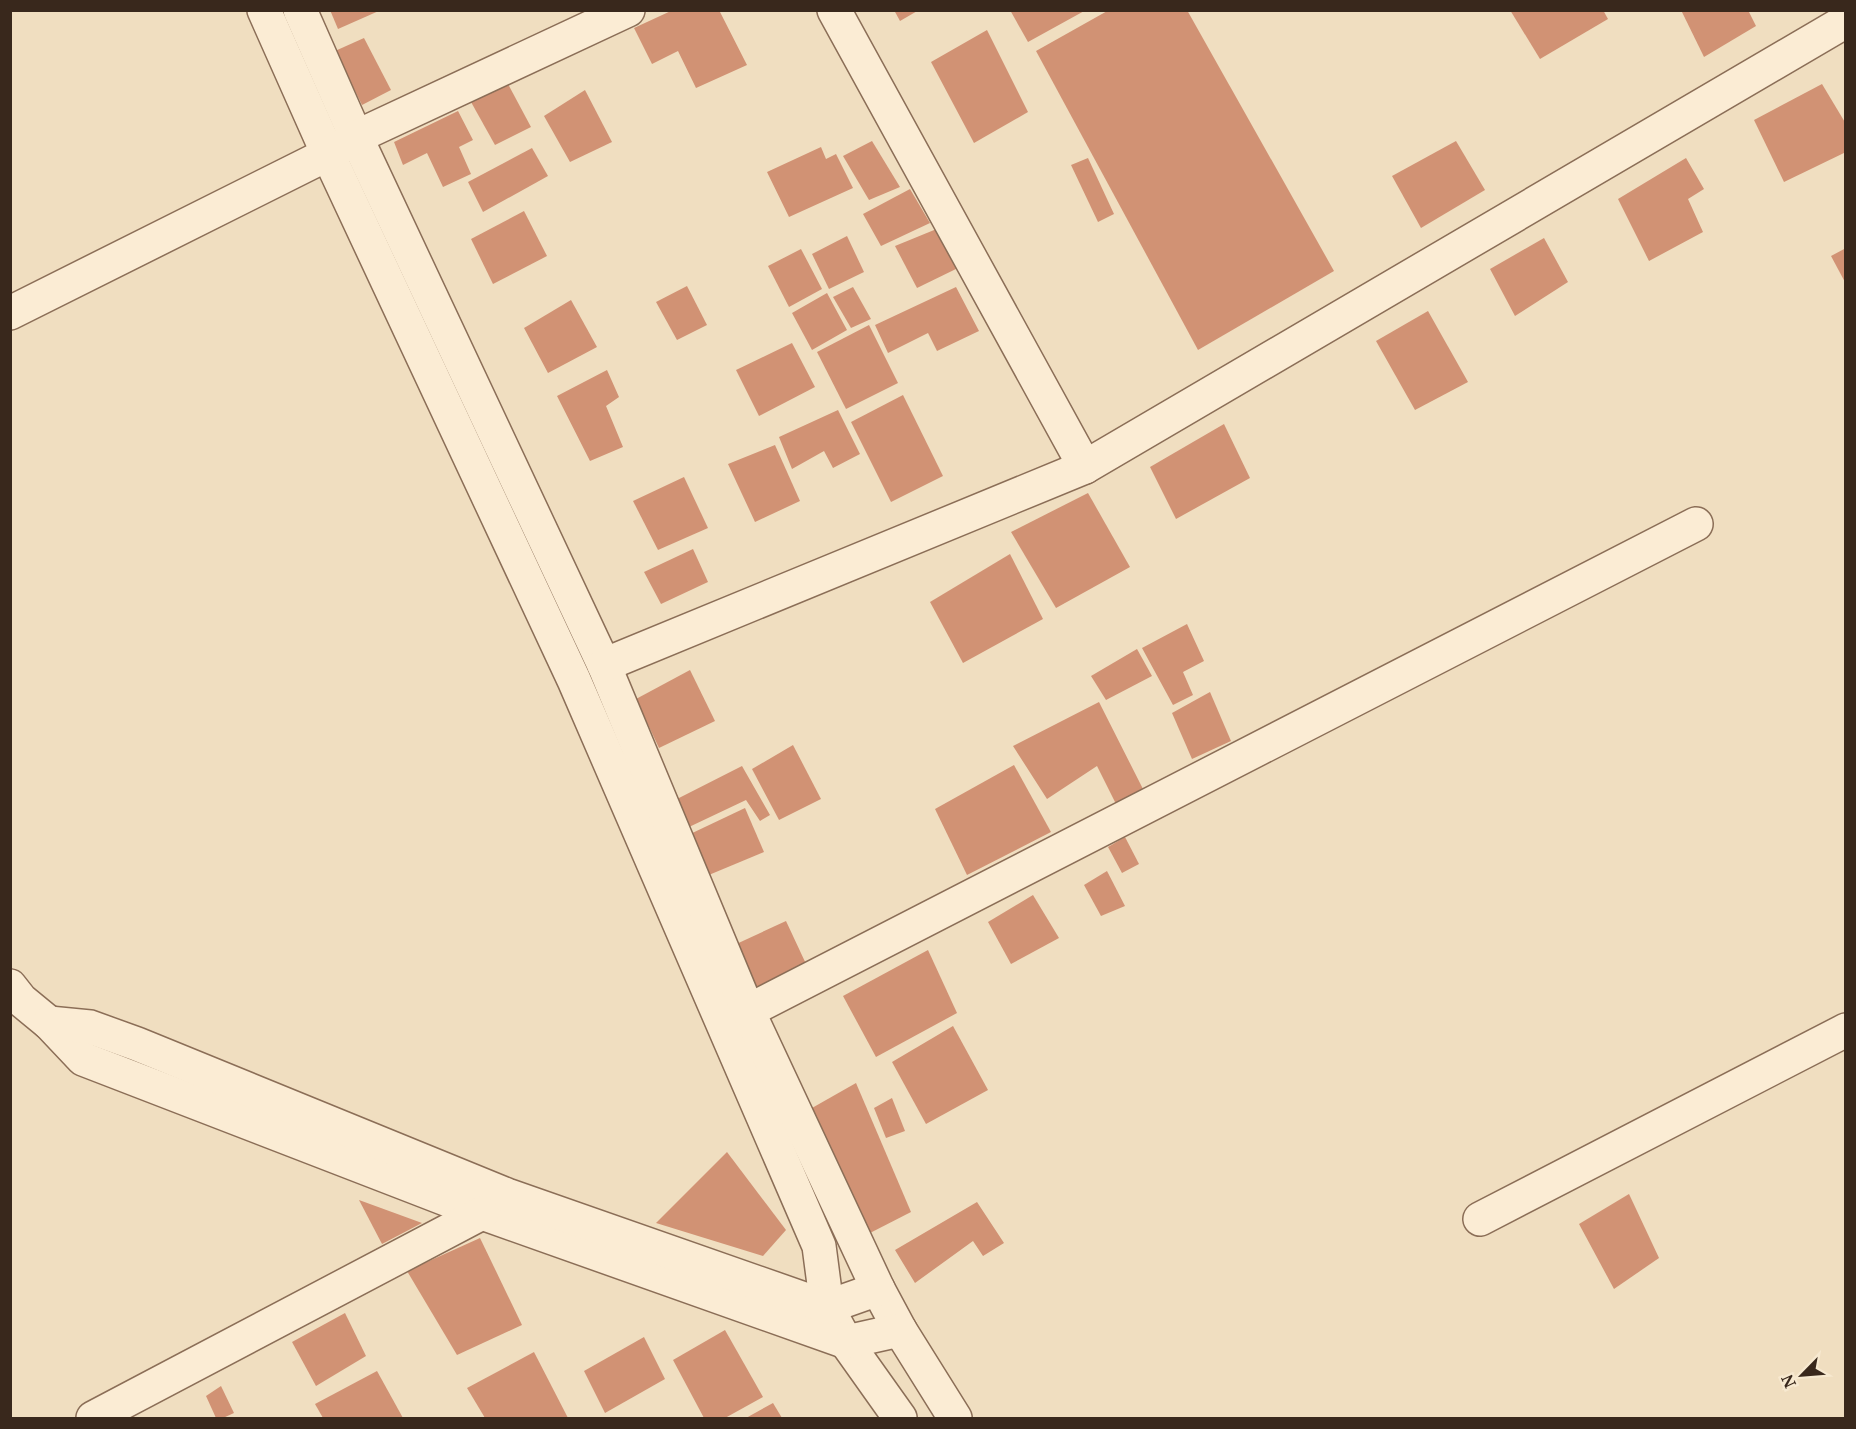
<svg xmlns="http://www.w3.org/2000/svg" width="1856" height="1429" font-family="'Noto Serif',serif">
<rect width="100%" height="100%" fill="#f0dec0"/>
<g fill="#d19274">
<path d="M330,10H381L338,29Z"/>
<path d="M673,10H719L747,65L696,88L678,51L652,64L634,28Z"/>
<path d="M894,10H919L900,21Z"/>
<path d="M1010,10H1086L1028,42Z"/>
<path d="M1109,10H1187L1334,271L1198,350L1036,51Z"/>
<path d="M1510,10H1603L1608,19L1540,59Z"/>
<path d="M1681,10H1748L1756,26L1704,57Z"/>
<path d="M987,30L1028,112L974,143L931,62Z"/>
<path d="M364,38L391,90L362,105L335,51Z"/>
<path d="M508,84L531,127L495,145L471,102Z"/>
<path d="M1822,84L1846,124V152L1784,182L1754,120Z"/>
<path d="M585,90L612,142L570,162L544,116Z"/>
<path d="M458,111L473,140L459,147L471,174L443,187L427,153L403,165L394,142Z"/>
<path d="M872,141L900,187L869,200L843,156Z"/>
<path d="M1456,141L1485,190L1421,228L1392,176Z"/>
<path d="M821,147L826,159L836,154L853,188L789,217L767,172Z"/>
<path d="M532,148L548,176L483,212L468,182Z"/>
<path d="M1088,158L1114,214L1098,222L1071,165Z"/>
<path d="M1686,158L1704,189L1688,199L1703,232L1649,261L1618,199Z"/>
<path d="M910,189L930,223L881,246L863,214Z"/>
<path d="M524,211L547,256L493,284L471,239Z"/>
<path d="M939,228L958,268L917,288L895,246Z"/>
<path d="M847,236L864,272L829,289L812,254Z"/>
<path d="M1544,238L1568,282L1515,316L1490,269Z"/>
<path d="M1846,248V284L1831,256Z"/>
<path d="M801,249L822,289L789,307L768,266Z"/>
<path d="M687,286L707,325L677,340L656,302Z"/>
<path d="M853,287L871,319L851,328L833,297Z"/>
<path d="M956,287L979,331L937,351L928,333L888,353L875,325Z"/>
<path d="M827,293L847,330L812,350L792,313Z"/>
<path d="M571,300L597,347L548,373L524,328Z"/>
<path d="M1428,311L1468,382L1415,410L1376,341Z"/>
<path d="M869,325L898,383L846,409L817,352Z"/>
<path d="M792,343L815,387L759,416L736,370Z"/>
<path d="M607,370L619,397L606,406L623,447L590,461L557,396Z"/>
<path d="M903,395L943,476L891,502L851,422Z"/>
<path d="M838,410L860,454L833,468L824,451L792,469L779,437Z"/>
<path d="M1224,424L1250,478L1176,519L1150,467Z"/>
<path d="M775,445L800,501L755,522L728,464Z"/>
<path d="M684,477L708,528L658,550L633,501Z"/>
<path d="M1088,493L1130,567L1056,608L1011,532Z"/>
<path d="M693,549L708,582L661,604L644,572Z"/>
<path d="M1010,554L1043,619L963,663L930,602Z"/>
<path d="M1187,624L1204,661L1183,672L1193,695L1173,705L1142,648Z"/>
<path d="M1137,649L1152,676L1106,700L1091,676Z"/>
<path d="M690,670L715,721L659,748L636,699Z"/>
<path d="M1210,692L1231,741L1192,759L1172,713Z"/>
<path d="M1099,702L1143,789L1117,806L1097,766L1047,799L1013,746Z"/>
<path d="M793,745L821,799L779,820L752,769Z"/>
<path d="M1014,765L1051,832L967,875L935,809Z"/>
<path d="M742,766L770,815L760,821L746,800L689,827L677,799Z"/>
<path d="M745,808L764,852L704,877L686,836Z"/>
<path d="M1125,837L1139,864L1122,873L1108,847Z"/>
<path d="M1107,871L1125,906L1101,916L1084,885Z"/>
<path d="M1033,895L1059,938L1011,964L988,922Z"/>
<path d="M786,921L807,966L754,988L732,946Z"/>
<path d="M928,950L957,1013L876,1057L843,996Z"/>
<path d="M953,1026L988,1090L926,1124L892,1062Z"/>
<path d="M856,1083L911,1212L870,1233L812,1108Z"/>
<path d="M892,1098L905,1131L886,1138L874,1108Z"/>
<path d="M727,1152L786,1230L763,1256L656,1223Z"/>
<path d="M1629,1194L1659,1258L1614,1289L1579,1224Z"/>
<path d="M359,1200L422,1223L382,1244Z"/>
<path d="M977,1202L1004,1243L983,1256L973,1241L915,1283L895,1250Z"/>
<path d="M480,1238L522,1325L457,1355L407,1271Z"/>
<path d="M345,1313L366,1356L316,1386L292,1342Z"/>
<path d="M725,1330L763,1397L725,1418H704L673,1360Z"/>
<path d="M644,1337L665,1379L605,1413L584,1371Z"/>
<path d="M534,1352L568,1418H485L467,1388Z"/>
<path d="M377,1371L403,1418H323L315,1404Z"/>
<path d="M221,1386L234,1413L223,1418H216L206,1396Z"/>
<path d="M773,1403L782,1418H746Z"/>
</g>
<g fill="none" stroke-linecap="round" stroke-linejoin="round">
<g stroke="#8b6e57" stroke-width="36">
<g id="minor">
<path d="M264,10L328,154L574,680L819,1246L827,1307L846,1342L900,1418"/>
<path d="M300,10L356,137L604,665L748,1011L878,1289L900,1330L955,1418"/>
<path d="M834,10L1085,467"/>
<path d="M10,313L328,154L356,137L628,10"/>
<path d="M604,665L1085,467L1846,21"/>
<path d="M10,986L21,1000L49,1023L83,1059L482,1213L846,1342L900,1330"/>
<path d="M748,1011L1696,524"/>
<path d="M49,1023L90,1027L137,1044L507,1195L827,1307L878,1289"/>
<path d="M1480,1219L1846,1030"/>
<path d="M93,1418L482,1213"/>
</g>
</g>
<use href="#minor" stroke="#fbecd4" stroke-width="33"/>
</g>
<rect width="1856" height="1429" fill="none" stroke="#39281c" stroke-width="24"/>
<g transform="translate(1802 1375) rotate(245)" stroke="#f7e9d0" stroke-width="4.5" paint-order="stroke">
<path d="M0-4.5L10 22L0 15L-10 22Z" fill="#39281c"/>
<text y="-9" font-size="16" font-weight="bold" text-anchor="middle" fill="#39281c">N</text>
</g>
</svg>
